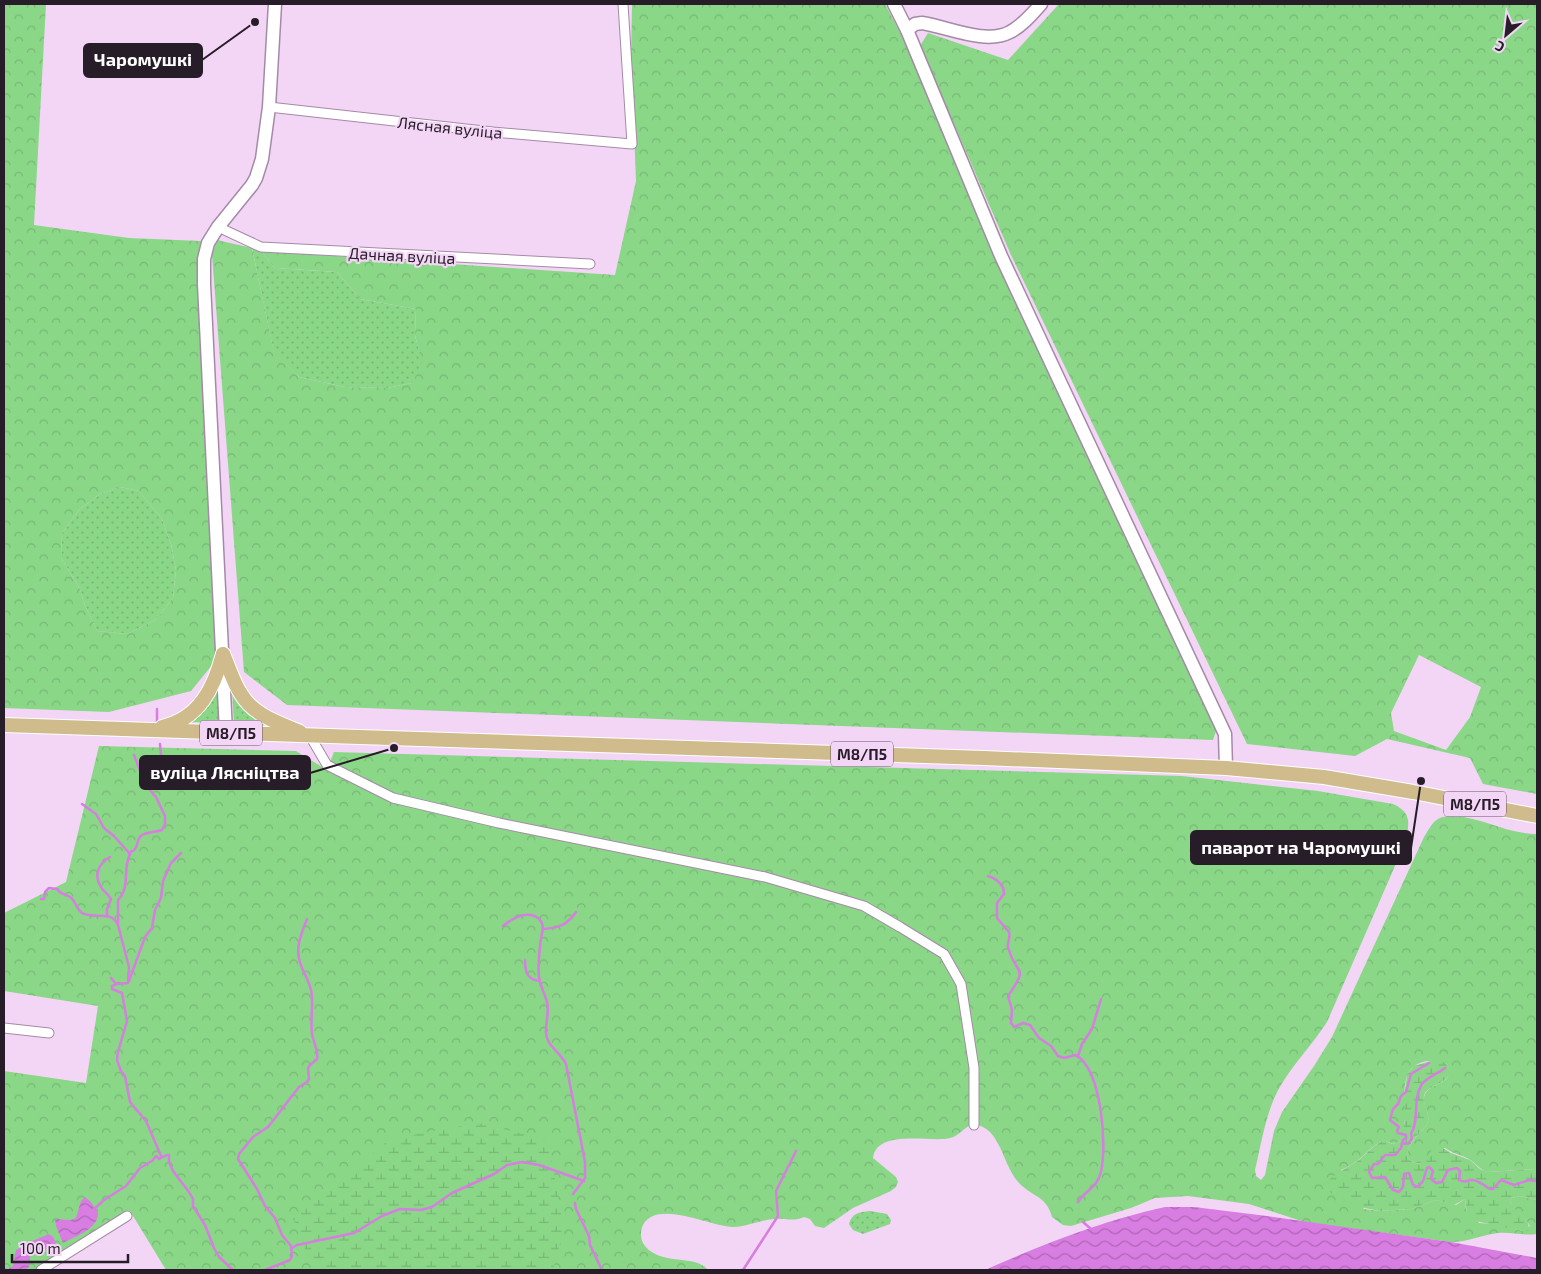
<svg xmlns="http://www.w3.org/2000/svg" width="1541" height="1274" font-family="'Exo 2',sans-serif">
<defs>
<pattern id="grass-dots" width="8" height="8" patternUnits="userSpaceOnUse" patternTransform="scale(1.25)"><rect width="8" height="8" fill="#8ad788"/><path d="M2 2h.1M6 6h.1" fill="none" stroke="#77b875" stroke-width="1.8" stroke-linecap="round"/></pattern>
<pattern id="forest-crowns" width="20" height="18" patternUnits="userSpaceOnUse" patternTransform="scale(1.25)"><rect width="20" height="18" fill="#8ad788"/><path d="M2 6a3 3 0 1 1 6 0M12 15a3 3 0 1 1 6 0" fill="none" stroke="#77b875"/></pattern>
<pattern id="wetland-marsh" width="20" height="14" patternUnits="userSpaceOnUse" patternTransform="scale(1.25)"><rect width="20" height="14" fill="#8ad788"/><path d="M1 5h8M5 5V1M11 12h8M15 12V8" fill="none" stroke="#77b875"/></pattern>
<pattern id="water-waves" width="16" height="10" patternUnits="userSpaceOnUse" patternTransform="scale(1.25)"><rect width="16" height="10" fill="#d87de1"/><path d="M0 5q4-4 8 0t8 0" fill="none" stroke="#af66b6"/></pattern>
</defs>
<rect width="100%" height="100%" fill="#f3d6f5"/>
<g fill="url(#grass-dots)">
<path d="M252,248L261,251L275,268L337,272L360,299L416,309L415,336L423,363L412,383L387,388L345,387L299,377L274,353Z"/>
<path d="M120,487L139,491L162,519L171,544L176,570L173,598L155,620L127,634L97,631L84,603L80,589L61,558L62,533L79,510L100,494Z"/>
<path d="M219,684L220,723L188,722Z"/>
<path d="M232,690L266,725L234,724Z"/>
<path d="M870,1211L887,1214L891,1220L890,1224L863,1234L853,1230L849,1224C852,1213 859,1212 870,1211Z"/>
</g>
<g fill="url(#forest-crowns)" fill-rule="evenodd">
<path d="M4,4H46L34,225L129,238L201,241L199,268L217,659L191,691L109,712L4,708ZM120,487L139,491L162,519L171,544L176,570L173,598L155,620L127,634L97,631L84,603L80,589L61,558L62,533L79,510L100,494Z"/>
<path d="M632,4H885L903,38L994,254L1217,728L1213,740L287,705L244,672L212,255L217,240L252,248L274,352L299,377L345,387L387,388L412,383L422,363L415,335L416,309L360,299L337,272L275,268L261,251L615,275L636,181L631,56Z"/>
<path d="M1059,4H1537V794L1483,784L1470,758L1387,739L1355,756L1247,744L1011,255L920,46L928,33L1008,60ZM1419,655L1481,687L1470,717L1446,750L1394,731L1391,713Z"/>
<path d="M99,746L296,751L327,770L334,752L1182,776L1318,791L1393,804C1413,813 1409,825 1405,843L1327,1022C1313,1044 1294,1063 1281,1085C1266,1110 1262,1141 1255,1170L1256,1176L1261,1180L1265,1175L1274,1131L1282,1112L1314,1066L1332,1037L1424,837C1428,831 1432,822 1438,819C1457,809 1494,827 1514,831C1522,833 1529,834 1537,834V1169L1487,1172C1481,1170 1479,1167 1474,1163C1466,1155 1454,1155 1445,1148L1433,1149L1429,1157L1424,1163C1416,1165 1411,1162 1407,1156C1407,1147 1414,1140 1419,1133C1422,1129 1426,1128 1427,1124C1432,1114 1420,1104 1425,1094C1431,1082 1457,1084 1447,1064C1437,1061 1430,1059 1420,1063C1398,1071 1407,1101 1405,1119C1404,1127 1402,1135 1399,1142L1393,1144C1380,1136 1371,1149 1362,1157C1356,1162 1348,1167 1341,1170L1364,1209L1380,1211L1411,1209L1436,1200L1456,1205L1465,1199L1466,1210L1479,1223L1493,1224L1523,1231L1530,1226C1525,1216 1512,1211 1510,1200L1512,1198L1520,1196L1537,1200V1234C1524,1236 1511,1232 1498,1233C1481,1235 1468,1242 1451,1242L1304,1222L1249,1204L1188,1196L1155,1198L1131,1208L1071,1226L1063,1225L1052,1217C1047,1197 1034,1197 1021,1185C1001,1166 1003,1128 973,1124C964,1127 959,1136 950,1138C932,1143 877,1128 873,1158L896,1177L898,1182L896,1187L891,1191L853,1208L824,1228L815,1226L810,1219L804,1217C794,1222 784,1218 774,1219C760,1220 747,1227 733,1227C709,1226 657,1199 643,1225C640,1232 640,1240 645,1246C661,1266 696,1254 708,1270H166L130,1211L35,1270H4V1071L86,1083L98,1006L4,991V913L66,882Z"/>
</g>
<g fill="url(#wetland-marsh)">
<path d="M1434,1060C1439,1060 1445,1061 1448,1066C1457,1081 1431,1084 1425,1093C1420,1103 1432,1113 1427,1124C1426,1128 1422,1129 1420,1132C1414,1139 1407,1147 1407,1156C1411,1162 1416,1165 1423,1163L1434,1147L1438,1145L1451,1153L1470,1160L1480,1169L1487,1172L1537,1169V1200L1520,1196L1512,1198L1510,1200C1512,1212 1533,1218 1528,1231H1523L1475,1221L1467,1214L1465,1199L1454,1205L1436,1200L1411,1209L1380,1211L1354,1206L1328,1191L1327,1182C1337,1172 1349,1167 1360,1159C1368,1153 1374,1143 1385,1141L1393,1144L1399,1142L1405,1121L1404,1100L1407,1074L1414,1066Z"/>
<path d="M479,1123L548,1140L564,1228L553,1270H313L293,1218L390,1139Z"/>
</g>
<g fill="url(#water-waves)">
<path d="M85,1197L90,1201L98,1212C99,1229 76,1236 63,1243L56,1226L55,1219L71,1220L76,1218L81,1201Z"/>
<path d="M1165,1207H1194L1267,1216L1451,1242L1537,1258V1270H985C1043,1244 1102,1221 1165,1207Z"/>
<path d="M49,1234L53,1237L56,1243L37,1255L33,1254L29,1246L30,1242Z"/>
<path d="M22,1247C29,1250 32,1260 29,1267L24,1270H4V1267L8,1269L13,1266L16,1250Z"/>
</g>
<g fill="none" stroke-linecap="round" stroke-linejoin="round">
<g stroke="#d87de1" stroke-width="2.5">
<path d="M157,709V722"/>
<path d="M160,744C161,756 164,774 154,784C152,786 150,787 149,789L156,797L165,816V824L162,830C156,832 148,832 142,835C136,839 139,844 135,849C131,854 132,848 130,854C122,871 131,886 118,900V925L129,967L128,983L116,984L112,986V989L122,993L127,1021L118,1052L117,1060L121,1071L125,1076L130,1102L146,1121L161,1156L163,1157L167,1155H169V1162L173,1171L189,1192L193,1199V1206L205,1225L214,1248L219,1257L233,1270"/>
<path d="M134,755L144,781L148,788"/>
<path d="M82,804L96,814L104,828L114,836L130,854"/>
<path d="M988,876C997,879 1004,884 1004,894L997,903V918L1009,932C1011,937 1007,942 1008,947C1016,977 1030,964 1008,996L1012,1010L1011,1023L1014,1027L1023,1023L1030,1025L1039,1038L1051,1046L1058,1056L1064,1058L1075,1055C1102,1066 1108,1151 1100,1175C1097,1187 1084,1192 1078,1202"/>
<path d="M41,899H44L45,892L49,888L57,889C62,896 64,893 70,897C76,901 76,909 82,913C94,920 111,909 118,925"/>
<path d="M107,916V909L111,899C108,894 103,891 101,887C93,875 99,863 110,857"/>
<path d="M503,926C511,920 520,913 531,915C550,919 540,936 540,947C539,953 538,972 539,977C540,986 545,994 547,1002C550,1013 545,1022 546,1033C546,1045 561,1053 566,1064L585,1162V1178L573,1194"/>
<path d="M543,929C559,928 567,925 576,912"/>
<path d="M525,960C525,972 527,980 540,981"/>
<path d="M111,978L116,984"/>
<path d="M129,981L145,937L152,928L155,910L161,898L163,881L171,863L181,853"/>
<path d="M1078,1056L1082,1044L1092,1029L1101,999"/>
<path d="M1429,1063L1411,1074L1406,1092L1401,1096L1398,1104L1393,1109L1390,1120L1399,1127L1397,1131L1398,1133L1406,1135V1138L1403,1140L1401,1148L1395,1155H1385L1378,1164H1374L1369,1172L1372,1178L1385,1177L1393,1190L1399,1192L1403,1187L1404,1174L1409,1173L1413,1185L1418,1187L1423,1181L1427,1168L1429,1167L1433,1171L1431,1179L1436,1183L1442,1182L1448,1170L1457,1168L1460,1171L1459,1180C1465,1183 1466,1181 1471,1180C1478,1179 1484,1186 1490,1189H1493L1501,1180L1514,1185L1529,1180L1537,1181"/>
<path d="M1402,1144L1409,1143L1412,1138L1411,1134C1420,1119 1412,1099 1422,1084C1427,1077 1439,1073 1445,1068"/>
<path d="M575,1203L576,1209L589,1236L590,1245L602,1270"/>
<path d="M94,1209L104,1200L126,1186L140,1168L152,1161L156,1156L159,1159L162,1157"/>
<path d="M1083,1222L1091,1229"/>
<path d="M292,1248L297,1245L354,1233L382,1216L400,1209L421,1210L432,1207L452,1193L494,1174L507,1165L522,1162L539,1165L584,1181"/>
<path d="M265,1270L290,1260L292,1256L291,1246L282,1235L275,1218L265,1206L257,1189L238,1159L239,1154L253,1137L268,1127L299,1087L307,1082L309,1079L308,1068L310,1065L317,1059C319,1050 313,1043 312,1033C310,1019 314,1004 311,990C309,982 305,975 302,968C294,950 300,937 307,919"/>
<path d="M743,1270L778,1216L776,1191L796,1151"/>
</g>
<g stroke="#a58aa7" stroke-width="11">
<g id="street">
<path d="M269,107L493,132L632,144L623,4"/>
<path d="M218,227L261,247L590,264"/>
<path d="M310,736L327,765L393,798L499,823L765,877L864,906L900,927L944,954L961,984L974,1068V1125"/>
<path d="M4,1028L49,1033"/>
<path d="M41,1270L127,1216"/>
</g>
</g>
<g stroke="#a58aa7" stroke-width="15">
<g id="secondary">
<path d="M894,4L907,30L1001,256L1225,734L1226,768"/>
<path d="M907,30L915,24L922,23C948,27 986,45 1010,32C1022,26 1032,14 1041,4"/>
<path d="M226,732L204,284V259L208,243L218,227L252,185L256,178L262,159L269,107L275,4"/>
</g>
</g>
<g stroke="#fff" stroke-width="16">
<g id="primary">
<path d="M223,654C229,667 233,682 241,694C253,715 279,723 300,732"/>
<path d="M4,725L984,758L1226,768L1324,777L1413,792L1537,816"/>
<path d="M162,727C199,719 214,688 223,654"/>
</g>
</g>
<use href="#street" stroke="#fff" stroke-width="9"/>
<use href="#secondary" stroke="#fff" stroke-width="12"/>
<use href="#primary" stroke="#d0bb8c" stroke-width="14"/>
</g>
<g text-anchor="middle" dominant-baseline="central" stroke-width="4.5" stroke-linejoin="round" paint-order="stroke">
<g fill="#f3d6f5" stroke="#645466" stroke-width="1">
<rect x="200" y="720.5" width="62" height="25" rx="4"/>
<rect x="831" y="741.5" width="62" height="25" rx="4"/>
<rect x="1444" y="791.5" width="62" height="25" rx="4"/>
</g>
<g font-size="15" font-weight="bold" fill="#271d28">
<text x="231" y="733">М8/П5</text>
<text x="862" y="754">М8/П5</text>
<text x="1475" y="804">М8/П5</text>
</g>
<g font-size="16" fill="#271d28" stroke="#f3d6f5">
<text transform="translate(450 127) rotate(6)">Лясная вуліца</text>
<text transform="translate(402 255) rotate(3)">Дачная вуліца</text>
</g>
</g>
<path fill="none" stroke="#271d28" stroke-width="2" d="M255 22L202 60M394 748L310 773M1421 781L1411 848"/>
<g fill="#271d28" stroke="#f3d6f5" stroke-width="2">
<circle cx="255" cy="22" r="5"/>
<circle cx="394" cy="748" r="5"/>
<circle cx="1421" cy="781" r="5"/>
</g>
<g fill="#271d28" stroke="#271d28" stroke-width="2">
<rect x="84" y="44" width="118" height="33" rx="5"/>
<rect x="140" y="756" width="170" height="33" rx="5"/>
<rect x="1191" y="831" width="220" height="33" rx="5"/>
</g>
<g font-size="18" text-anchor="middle" font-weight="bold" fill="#fff">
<text x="143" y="66">Чаромушкі</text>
<text x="225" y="779">вуліца Лясніцтва</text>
<text x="1301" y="854">паварот на Чаромушкі</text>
</g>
<rect width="1541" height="1274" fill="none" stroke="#271d28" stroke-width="10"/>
<g transform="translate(1506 35) rotate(208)" stroke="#f3d6f5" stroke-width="4" paint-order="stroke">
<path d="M0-4L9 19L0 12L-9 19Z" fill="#271d28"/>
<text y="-8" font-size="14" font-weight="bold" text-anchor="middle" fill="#271d28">С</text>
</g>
<path d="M12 1254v8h116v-8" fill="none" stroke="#271d28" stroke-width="2.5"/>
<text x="20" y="1254" font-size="15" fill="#271d28" stroke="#f3d6f5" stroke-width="4" paint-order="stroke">100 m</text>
</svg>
